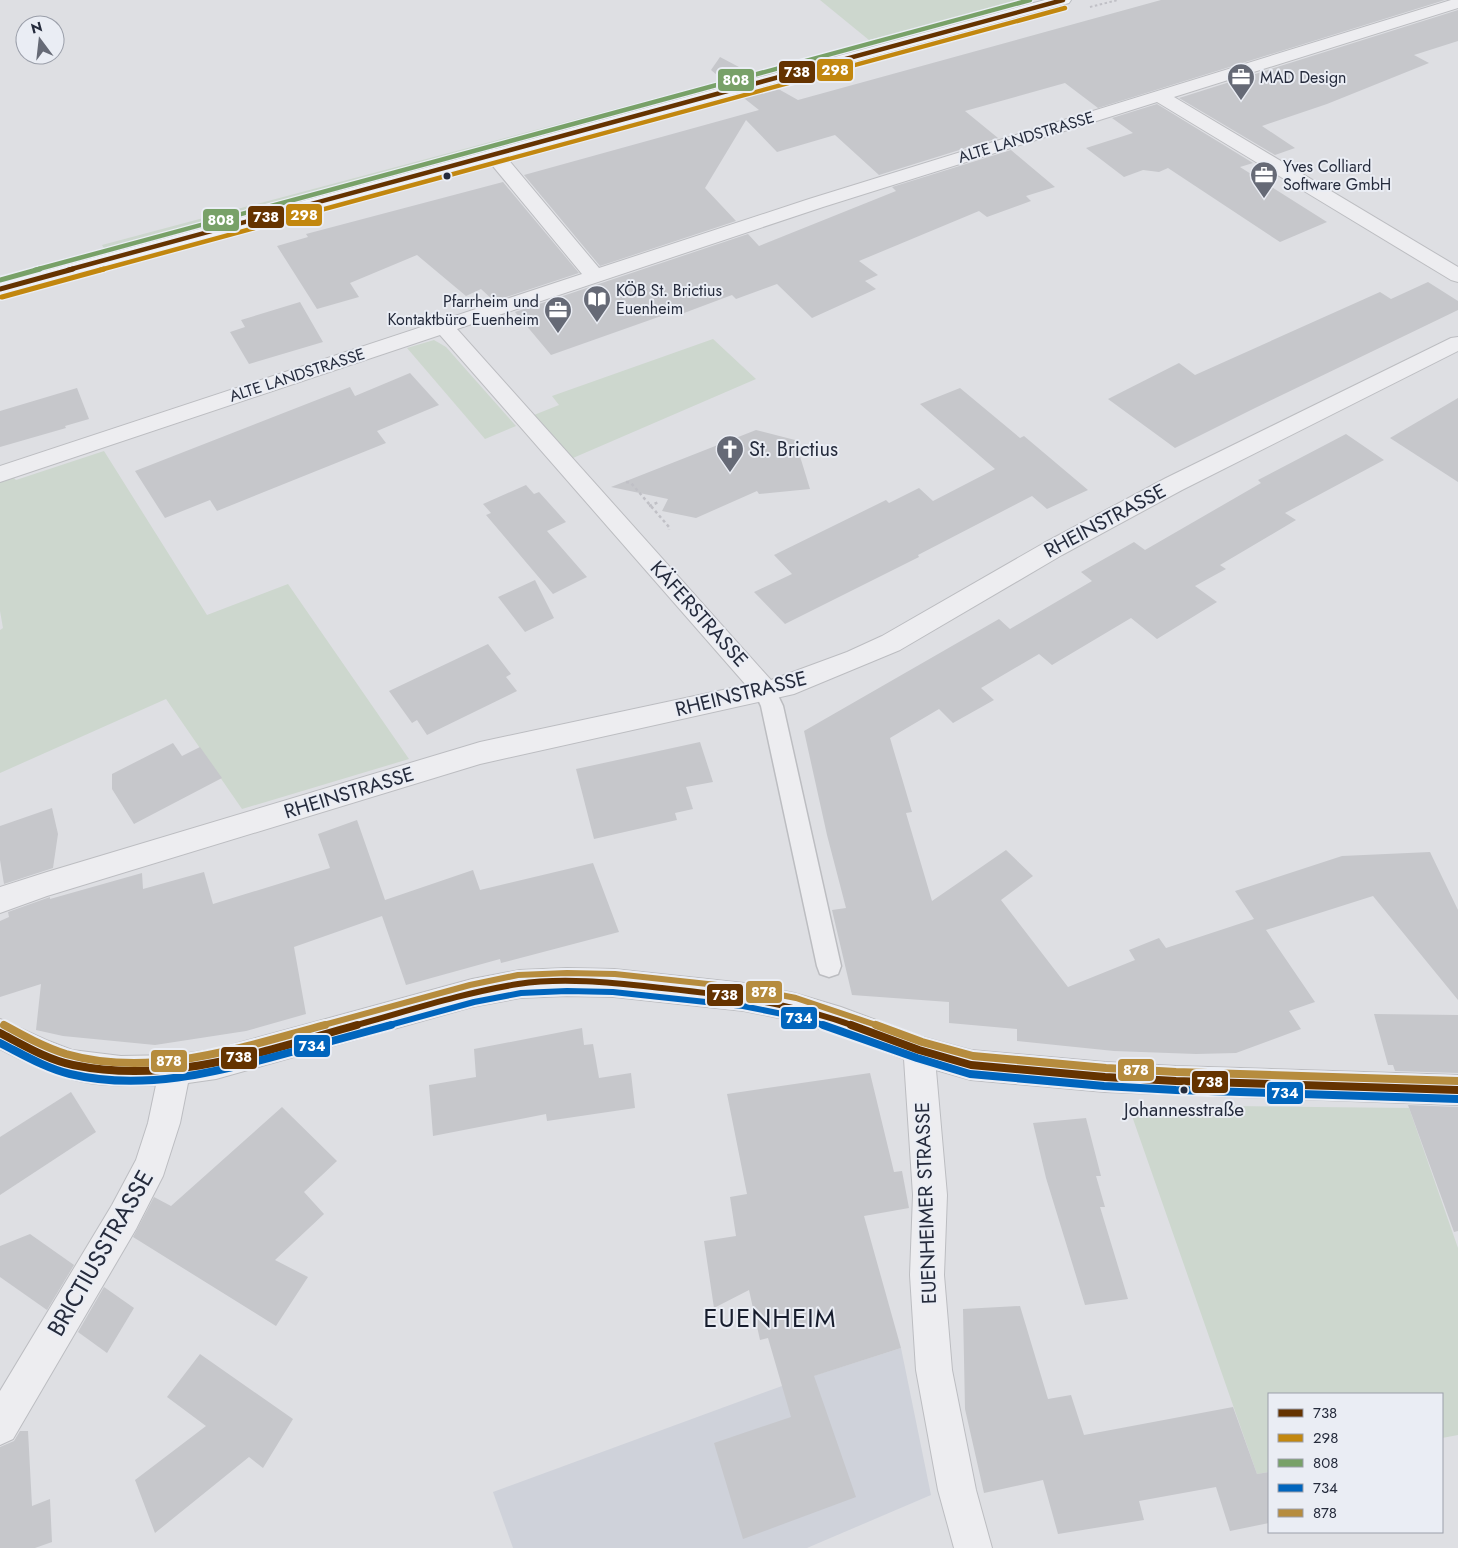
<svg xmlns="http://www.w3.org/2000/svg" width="1458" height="1548" font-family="Jost,sans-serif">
<rect width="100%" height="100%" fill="#dedfe3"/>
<path fill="#cfd2da" d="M901,1348L931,1495L807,1548H513L493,1492L782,1386Z"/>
<g fill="#cdd7ce">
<path d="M820,0H1016L956,19L869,40Z"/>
<path d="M731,78L728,84L105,250L102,245Z"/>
<path d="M713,339L756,379L573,458L534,415L559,405L552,396Z"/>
<path d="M434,340L446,347L516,426L485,439L407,348Z"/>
<path d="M104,451L207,615L288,584L409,759L242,809L166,699L0,773V630L3,628L0,611V481L13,477L16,480Z"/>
<path d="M1233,1106L1409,1108L1458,1248V1435L1442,1438V1394H1269V1472L1257,1474L1132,1116Z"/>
</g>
<g fill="#c6c7cb">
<path d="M1161,0H1445L1098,108L1065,83L965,111L998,138L879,175L835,135L777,152L746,120L705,188L736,221L600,266L524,175L759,110L740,95L773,86L798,100Z"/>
<path d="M1458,10V41L1414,55L1429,63L1327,104L1262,126L1295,148L1275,155L1179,98Z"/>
<path d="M720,57L756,76L728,84L711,70Z"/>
<path d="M1157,104L1253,163L1240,167L1327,222L1280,242L1168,168L1159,172L1143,170L1124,177L1086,148L1133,133L1112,118Z"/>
<path d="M1011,150L1055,187L1026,196L1031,201L987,217L979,211L859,261L878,275L865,281L876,289L812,318L777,284L736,299L732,295L684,313L681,309L551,355L515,312L748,234L759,246L896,191L892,187Z"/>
<path d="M503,182L579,273L494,301L481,289L466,296L417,255L350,283L359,297L317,309L277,246L308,237L306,234Z"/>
<path d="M1428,282L1458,301V310L1251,410L1175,448L1108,399L1179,363L1195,375L1380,292L1391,299Z"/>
<path d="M300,302L323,342L249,364L230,332L245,327L241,320Z"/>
<path d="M410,373L439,405L377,431L386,443L217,511L210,500L165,518L135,471L350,387L355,396Z"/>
<path d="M77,388L89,419L65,426L66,428L0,447V411Z"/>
<path d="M960,388L1020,438L1024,436L1088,490L1047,509L1032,496L918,555L919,557L785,624L754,592L792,574L774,555L886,500L889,503L919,488L933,501L995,469L920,404Z"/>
<path d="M1458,398V482L1390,438Z"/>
<path d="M756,430L795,440L810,489L759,494L757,491L696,518L662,511L668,499L611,487Z"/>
<path d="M1346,434L1384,460L1285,513L1296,520L1220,565L1226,569L1195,586L1217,602L1157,639L1131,618L1052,665L1039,654L981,688L994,700L953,723L939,709L890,738L912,812L906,813L932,901L1006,850L1033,876L1001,900L1068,987L1135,960L1129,950L1159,938L1166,948L1254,919L1235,891L1342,856L1430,852L1458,910V1000L1373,896L1266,930L1315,1002L1289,1011L1301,1029L1236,1053L1196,1054L1114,1051L1017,1041V1029L949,1023V1002L852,995L832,910L846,908L827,835L804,731L999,619L1010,629L1092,581L1081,572L1134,542L1145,550L1261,483L1258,480Z"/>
<path d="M526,485L534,494L539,492L566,522L547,531L587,577L553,594L486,515L491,513L483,504Z"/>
<path d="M535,580L554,618L525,632L498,597Z"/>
<path d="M488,644L511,674L506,677L517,691L427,735L417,720L412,723L389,691Z"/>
<path d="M700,742L713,782L686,787L693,809L675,813L677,820L594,839L576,769Z"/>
<path d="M173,743L182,756L200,747L222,778L134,824L112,789V774Z"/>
<path d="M52,808L58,834L53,868L4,884L0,860V826Z"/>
<path d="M357,820L385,900L473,870L480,890L593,863L619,932L501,963L500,959L406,985L382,916L294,947L306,1014L246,1031L155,1045L63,1036L36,1030L41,984L0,997V921L9,917L8,912L50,897V899L142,873L143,889L204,872L213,904L330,868L318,834Z"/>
<path d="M1374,1014L1458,1015V1073L1395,1071L1393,1065H1388Z"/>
<path d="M582,1028L584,1045L593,1044L599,1078L631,1073L635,1108L547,1121L546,1114L433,1136L429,1085L476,1077L474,1049Z"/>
<path d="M870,1073L894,1172L902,1171L909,1208L864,1216L901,1348L814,1376L856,1497L743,1539L714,1443L791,1417L768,1338L760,1340L749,1290L714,1308L704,1241L736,1236L730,1197L747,1194L727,1094Z"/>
<path d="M71,1092L96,1132L0,1195V1137Z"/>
<path d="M1408,1105L1458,1107V1231L1454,1232Z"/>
<path d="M282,1107L337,1161L304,1192L324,1214L275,1260L308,1277L276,1326L133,1237L154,1197L171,1206Z"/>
<path d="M1086,1118L1101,1176H1096L1105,1207H1100L1128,1299L1085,1305L1046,1178L1033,1123Z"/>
<path d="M30,1234L74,1265L47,1310L0,1277V1246Z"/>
<path d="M104,1287L134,1308L107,1353L78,1332Z"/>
<path d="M1020,1306L1048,1399L1071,1395L1084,1435L1233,1407L1257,1474L1269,1472V1523L1230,1531L1216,1487L1139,1501L1144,1520L1058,1534L1043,1480L984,1493L965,1409L963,1309Z"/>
<path d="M200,1354L293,1419L263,1468L249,1457L155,1533L135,1480L206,1426L167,1397Z"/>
<path d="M20,1431H28L32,1506L50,1499L52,1542L35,1548H0V1447L14,1441Z"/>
</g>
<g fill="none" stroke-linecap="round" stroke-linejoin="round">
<g stroke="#bcbdc1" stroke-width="3">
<path id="lane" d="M765,683L773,685L783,706L841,966L838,974L829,977L820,974L817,966L761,706L754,691L757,685Z"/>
</g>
<g stroke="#bcbdc1" stroke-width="2">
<g id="street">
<path d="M1451,0H1458V8L1174,97L1458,267V282L1451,280L1157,102L823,207L457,329L771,680L847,652L882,636L1044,543L1166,478L1451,338L1458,337V351L1182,490L1062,555L900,650L794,694L480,764L47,896L0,913V887L47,872L480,742L746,685L440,335L0,482V466L582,274L487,159L485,155L487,151L494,149L501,151L599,268L809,199Z"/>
<path d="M567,968L614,969L744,983L794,993L841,1007L919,1036L971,1050L1105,1062L1176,1066L1458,1075V1105L1105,1092L971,1080L936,1070L947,1195L944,1275L952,1370L976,1490L992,1548H954L938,1490L916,1370L910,1275L913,1195L904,1059L841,1035L794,1021L744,1011L614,997L567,996L520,998L472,1007L216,1079L188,1083L180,1123L163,1176L136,1229L13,1439L0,1445V1391L112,1205L136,1160L148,1123L156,1085C128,1086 98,1087 71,1079C47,1072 23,1061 0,1049V1019L46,1040L72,1050L121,1056L175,1055L216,1049L472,979L520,970Z"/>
</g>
</g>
<g stroke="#babcc1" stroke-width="2">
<path id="primary" d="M1045,0H1071L1069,3L0,295V283Z"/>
</g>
<path stroke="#c0c0c6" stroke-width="2" stroke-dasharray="2.5 2.5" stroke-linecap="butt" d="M1090,7L1118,0"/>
<g stroke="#c0c0c6" stroke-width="2.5" stroke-dasharray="3 3" stroke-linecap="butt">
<path d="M626,482L631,483L669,527V530"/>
<path d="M649,506L659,502"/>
</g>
<use href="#lane" fill="#ededf0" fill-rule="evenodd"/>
<use href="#street" fill="#ededf0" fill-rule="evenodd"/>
<use href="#primary" fill="#f2f3f4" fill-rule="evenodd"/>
<g stroke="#eaedf4" stroke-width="7">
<path id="bus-1-far3" d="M68,270L1063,0"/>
</g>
<g stroke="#eaedf4" stroke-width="8">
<path id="bus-1-far2" d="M0,289L73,269"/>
</g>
<g stroke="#eaedf4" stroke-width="10">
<path id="bus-1-far1" d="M353,1026C408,1011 462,993 518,984C565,977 615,983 662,988C728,995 792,1003 854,1026"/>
</g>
<g stroke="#eaedf4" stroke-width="12">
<g id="bus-1">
<path d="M851,1025L919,1050L971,1065L1105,1077L1176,1081L1458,1090"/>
<path d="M0,1033C23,1045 48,1060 73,1065C172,1085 264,1051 357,1025"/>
</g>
</g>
<g stroke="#eaedf4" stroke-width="7">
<path id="bus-2-far1" d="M100,270L1065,8"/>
</g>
<g stroke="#eaedf4" stroke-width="8">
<path id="bus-2" d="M2,297L104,269"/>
</g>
<g stroke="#eaedf4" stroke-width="7">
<path id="bus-3-far1" d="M35,270L1030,0"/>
</g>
<g stroke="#eaedf4" stroke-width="8">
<path id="bus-3" d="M0,280L40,269"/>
</g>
<g stroke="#eaedf4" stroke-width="10">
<path id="bus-4-far1" d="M386,1026L474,1002L521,993L567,991L613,992L743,1006L792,1016L827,1026"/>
</g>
<g stroke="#eaedf4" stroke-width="12">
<g id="bus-4">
<path d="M823,1025L917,1058L970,1074L1104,1086L1176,1090L1458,1099"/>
<path d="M0,1043C22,1054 45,1068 70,1074C141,1091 215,1073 284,1054C320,1044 355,1035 391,1025"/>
</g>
</g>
<g stroke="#eaedf4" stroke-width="10">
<g id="bus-5-far1">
<path d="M4,1025L6,1026"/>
<path d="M320,1026L470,985L518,975L567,973L615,974L745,988L796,998L879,1026"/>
</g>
</g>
<g stroke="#eaedf4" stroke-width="12">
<g id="bus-5">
<path d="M4,1025C24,1036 44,1047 66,1054C153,1079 242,1047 325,1025"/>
<path d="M876,1025L922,1042L973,1056L1106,1068L1176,1072L1458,1081"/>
</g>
</g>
<use href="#bus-1-far3" stroke="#653300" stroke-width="4.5"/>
<use href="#bus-1-far2" stroke="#653300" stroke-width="5"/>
<use href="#bus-1-far1" stroke="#653300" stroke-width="6"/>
<use href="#bus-1" stroke="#653300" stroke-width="8"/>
<use href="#bus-2-far1" stroke="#c2870f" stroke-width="4.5"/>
<use href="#bus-2" stroke="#c2870f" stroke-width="5"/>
<use href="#bus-3-far1" stroke="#78a168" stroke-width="4.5"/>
<use href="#bus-3" stroke="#78a168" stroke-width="5"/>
<use href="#bus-4-far1" stroke="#0065bd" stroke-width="6"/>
<use href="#bus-4" stroke="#0065bd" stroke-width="8"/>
<use href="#bus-5-far1" stroke="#b68c3e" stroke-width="6"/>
<use href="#bus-5" stroke="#b68c3e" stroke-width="8"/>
</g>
<defs>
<g id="office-pin" transform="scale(1.4375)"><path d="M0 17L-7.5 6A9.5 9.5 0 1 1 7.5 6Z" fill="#666a76" stroke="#eaedf4"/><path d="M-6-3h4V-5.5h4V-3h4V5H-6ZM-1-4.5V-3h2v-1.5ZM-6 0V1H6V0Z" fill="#fff"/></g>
<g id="library-pin" transform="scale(1.4375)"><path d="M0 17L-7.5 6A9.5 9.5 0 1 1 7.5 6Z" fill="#666a76" stroke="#eaedf4"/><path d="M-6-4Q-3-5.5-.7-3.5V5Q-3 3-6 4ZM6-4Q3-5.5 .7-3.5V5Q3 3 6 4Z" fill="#fff"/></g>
<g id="church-pin" transform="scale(1.4375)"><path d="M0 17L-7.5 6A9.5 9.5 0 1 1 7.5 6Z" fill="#666a76" stroke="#eaedf4"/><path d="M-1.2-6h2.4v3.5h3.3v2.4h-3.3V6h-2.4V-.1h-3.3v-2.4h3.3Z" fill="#fff"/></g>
</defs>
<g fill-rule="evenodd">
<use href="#office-pin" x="1241" y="77"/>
<use href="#office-pin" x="1264" y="175"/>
<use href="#library-pin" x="597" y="299"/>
<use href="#office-pin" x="558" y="310"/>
<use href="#church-pin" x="730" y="449"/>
</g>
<g fill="#252b3c" stroke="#eaedf4" stroke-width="2">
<circle cx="447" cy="176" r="4.5"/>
<circle cx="1184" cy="1090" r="4.5"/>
</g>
<g text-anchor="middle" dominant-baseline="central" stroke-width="4" stroke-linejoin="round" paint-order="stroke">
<g font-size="16" fill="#252b3c" stroke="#eaedf4" text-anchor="start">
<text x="1260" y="77">MAD Design</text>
<text x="1283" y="166">Yves Colliard<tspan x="1283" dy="18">Software GmbH</tspan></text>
<text x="616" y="290">KÖB St. Brictius<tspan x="616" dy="18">Euenheim</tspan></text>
<text x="539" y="301" text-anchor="end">Pfarrheim und<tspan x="539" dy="18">Kontaktbüro Euenheim</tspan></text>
</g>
<g font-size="16" fill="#252b3c" stroke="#eaedf4">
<text transform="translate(1026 137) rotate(-17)">ALTE LANDSTRASSE</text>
<text transform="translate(297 375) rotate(-18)">ALTE LANDSTRASSE</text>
</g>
<g font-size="19" fill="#252b3c" stroke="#eaedf4">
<text x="1184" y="1109">Johannesstraße</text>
</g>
<g font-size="20" fill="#252b3c" stroke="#eaedf4" text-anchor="start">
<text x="749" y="449">St. Brictius</text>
</g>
<g font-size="20" fill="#252b3c" stroke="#eaedf4">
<text transform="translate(1105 521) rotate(-28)">RHEINSTRASSE</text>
<text transform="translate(699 614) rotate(48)">KÄFERSTRASSE</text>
<text transform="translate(741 694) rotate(-14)">RHEINSTRASSE</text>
<text transform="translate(349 793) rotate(-17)">RHEINSTRASSE</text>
<text transform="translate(926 1203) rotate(-92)">EUENHEIMER STRASSE</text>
</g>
<g font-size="24" fill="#252b3c" stroke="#eaedf4">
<text transform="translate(100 1253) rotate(-60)">BRICTIUSSTRASSE</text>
</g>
<g font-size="26" letter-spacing="1" fill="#171d2d" stroke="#eaedf4">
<text x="770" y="1318">EUENHEIM</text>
</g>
</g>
<g stroke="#eaedf4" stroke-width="2">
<rect x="816" y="58" width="38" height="24" rx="5" fill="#c2870f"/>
<rect x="778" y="60" width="38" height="24" rx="5" fill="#653300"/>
<rect x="717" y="68" width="38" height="24" rx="5" fill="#78a168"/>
<rect x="285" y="203" width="38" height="24" rx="5" fill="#c2870f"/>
<rect x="247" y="205" width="38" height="24" rx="5" fill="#653300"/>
<rect x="202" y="208" width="38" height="24" rx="5" fill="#78a168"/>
<rect x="745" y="980" width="38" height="24" rx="5" fill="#b68c3e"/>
<rect x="706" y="983" width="38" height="24" rx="5" fill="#653300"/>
<rect x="780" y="1006" width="38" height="24" rx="5" fill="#0065bd"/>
<rect x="293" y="1034" width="38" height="24" rx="5" fill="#0065bd"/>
<rect x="220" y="1046" width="38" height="24" rx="5" fill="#653300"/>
<rect x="150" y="1049" width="38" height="24" rx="5" fill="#b68c3e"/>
<rect x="1117" y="1058" width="38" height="24" rx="5" fill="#b68c3e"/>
<rect x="1191" y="1070" width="38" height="24" rx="5" fill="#653300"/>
<rect x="1266" y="1081" width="38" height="24" rx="5" fill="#0065bd"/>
</g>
<g font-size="14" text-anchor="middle" font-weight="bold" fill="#fff">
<text x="835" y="75">298</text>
<text x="797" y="77">738</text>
<text x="736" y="85">808</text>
<text x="304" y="220">298</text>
<text x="266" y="222">738</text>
<text x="221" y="225">808</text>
<text x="764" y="997">878</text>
<text x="725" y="1000">738</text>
<text x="799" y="1023">734</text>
<text x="312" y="1051">734</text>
<text x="239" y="1062">738</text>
<text x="169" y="1066">878</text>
<text x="1136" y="1075">878</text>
<text x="1210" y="1087">738</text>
<text x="1285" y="1098">734</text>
</g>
<rect x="1268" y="1393" width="175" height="140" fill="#eaedf4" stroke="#9b9faa"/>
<rect x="1278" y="1409" width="25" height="8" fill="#653300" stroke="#9b9faa"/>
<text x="1313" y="1418" font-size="15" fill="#252b3c">738</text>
<rect x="1278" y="1434" width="25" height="8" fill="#c2870f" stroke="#9b9faa"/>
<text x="1313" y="1443" font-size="15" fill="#252b3c">298</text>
<rect x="1278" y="1459" width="25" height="8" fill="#78a168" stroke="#9b9faa"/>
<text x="1313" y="1468" font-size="15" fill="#252b3c">808</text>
<rect x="1278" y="1484" width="25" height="8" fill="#0065bd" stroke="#9b9faa"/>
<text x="1313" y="1493" font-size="15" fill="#252b3c">734</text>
<rect x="1278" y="1509" width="25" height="8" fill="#b68c3e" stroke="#9b9faa"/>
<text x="1313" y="1518" font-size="15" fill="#252b3c">878</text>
<g transform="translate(40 40) rotate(345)"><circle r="24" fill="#eaedf4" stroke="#9b9faa"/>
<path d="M0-4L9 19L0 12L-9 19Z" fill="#666a76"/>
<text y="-8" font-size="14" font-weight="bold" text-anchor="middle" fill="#252b3c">N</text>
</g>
</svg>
